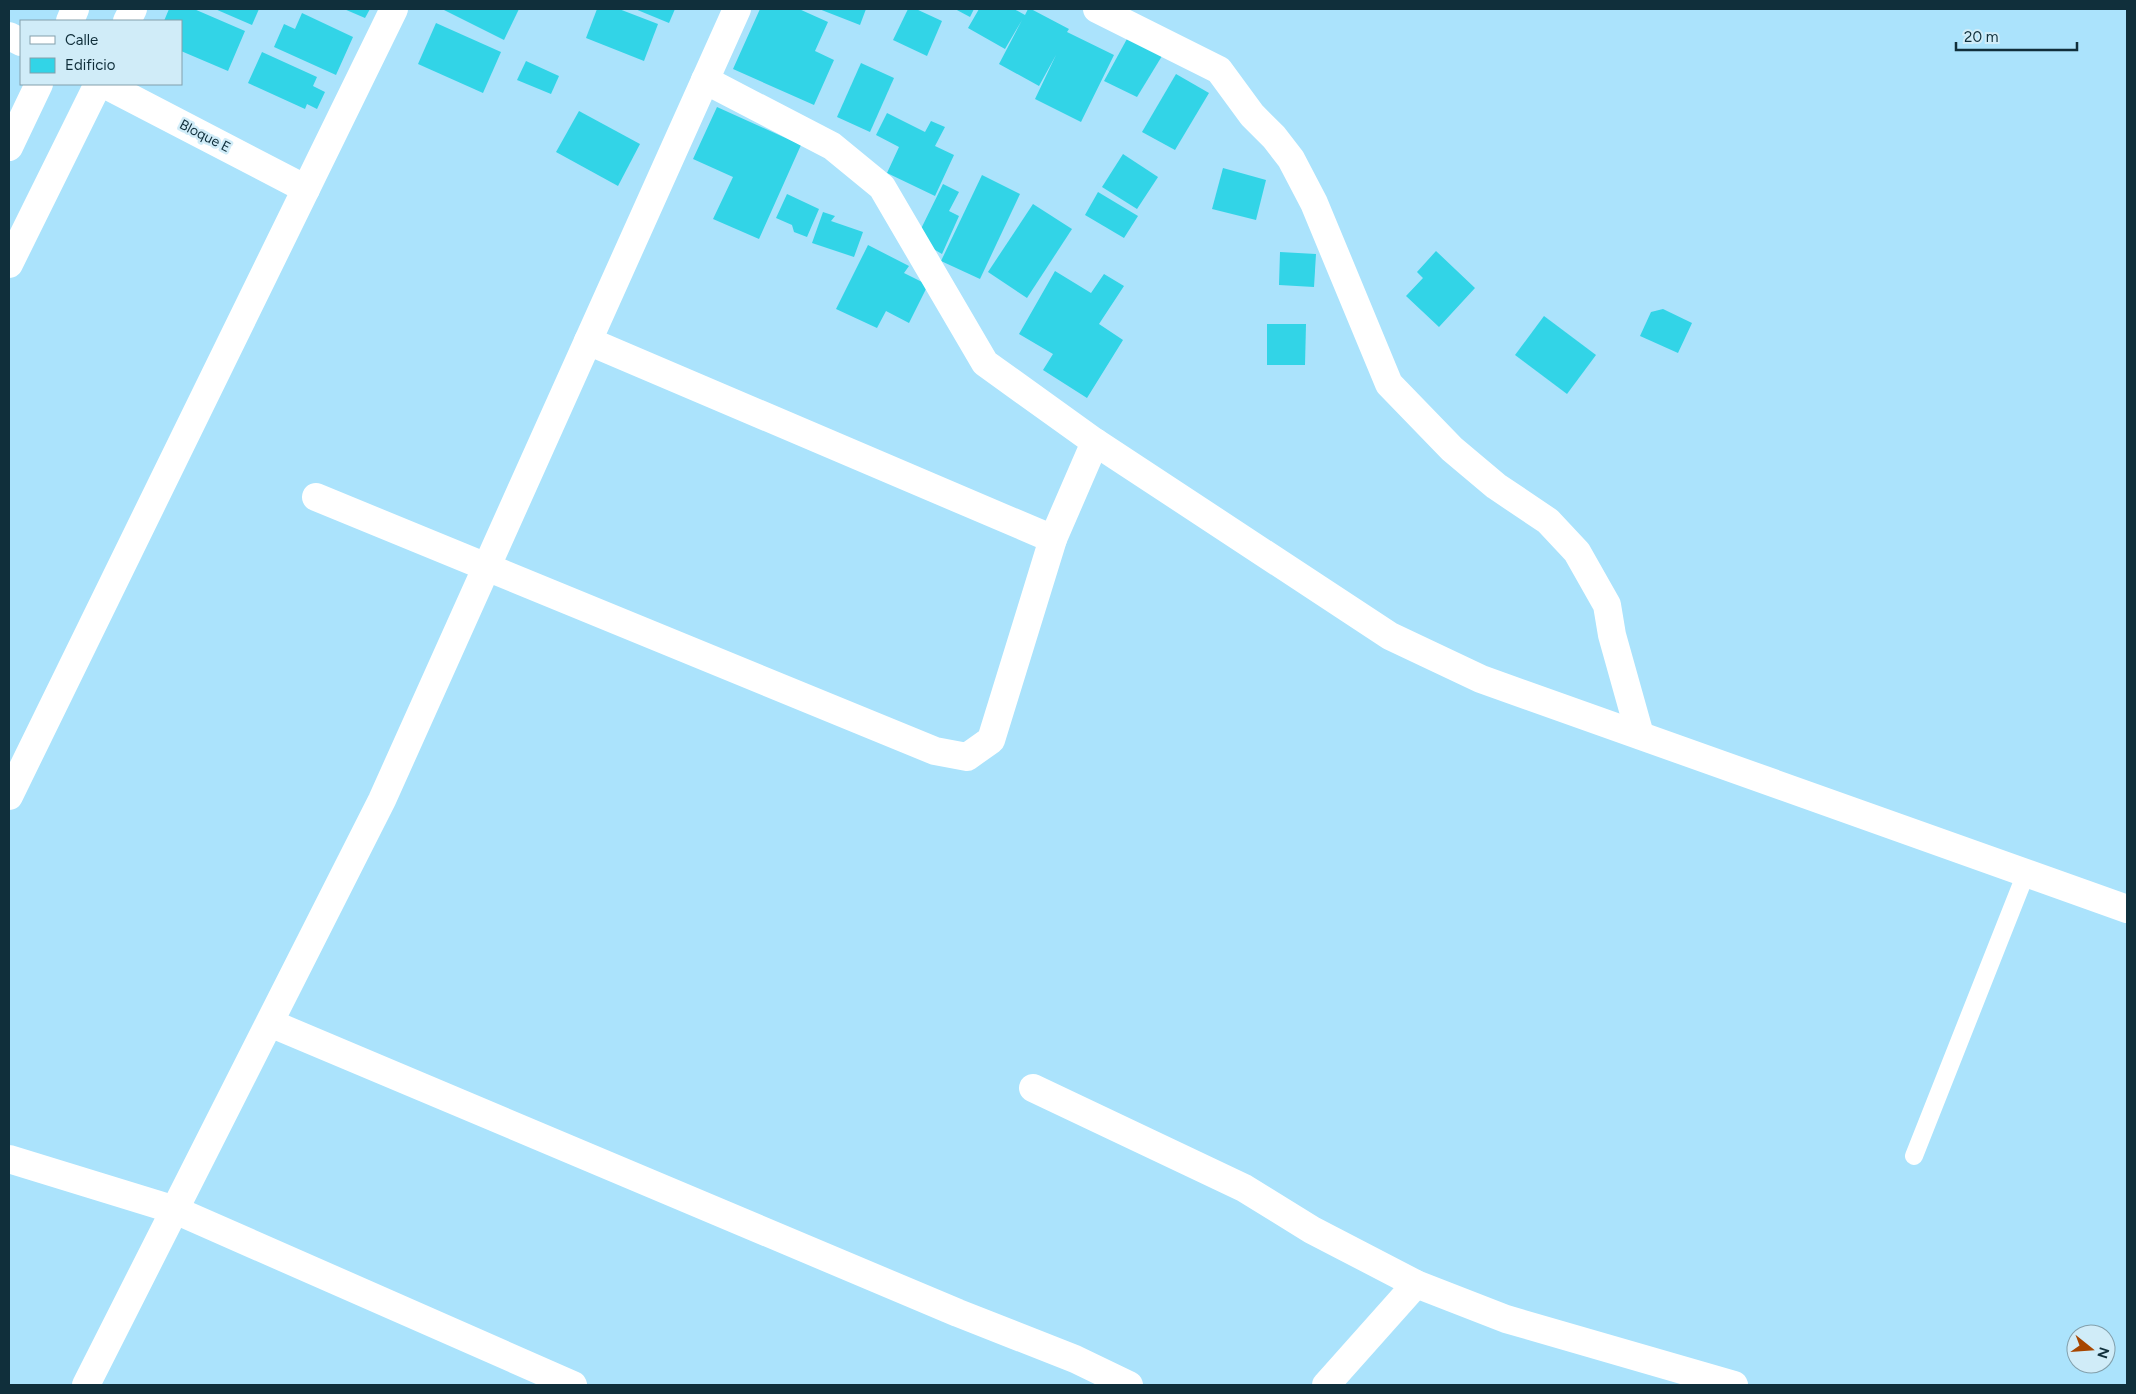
<svg xmlns="http://www.w3.org/2000/svg" width="2136" height="1394" font-family="Figtree,sans-serif">
<rect width="100%" height="100%" fill="#abe3fc"/>
<g fill="#32d4e7">
<path d="M169,9H194L245,31L228,71L181,51V21H164Z"/>
<path d="M215,9H259L252,25Z"/>
<path d="M344,9H370L365,18Z"/>
<path d="M442,9H519L504,40Z"/>
<path d="M597,9H619L658,24L644,61L586,38Z"/>
<path d="M635,9H675L669,23Z"/>
<path d="M760,9H799L828,22L815,51L834,60L814,105L733,69Z"/>
<path d="M819,9H866L860,25Z"/>
<path d="M908,9H916L942,21L927,56L893,40Z"/>
<path d="M955,9H974L970,17Z"/>
<path d="M979,9H1014L1025,15L1028,9H1031L1069,29L1067,32L1114,55L1081,122L1035,99L1056,55L1039,86L999,64L1022,20L1005,49L968,28Z"/>
<path d="M302,13L353,37L336,75L274,47L284,24L295,29Z"/>
<path d="M436,23L501,52L483,93L418,64Z"/>
<path d="M1128,37L1162,56L1137,97L1104,81Z"/>
<path d="M262,52L317,77L313,86L325,92L317,109L307,104L305,109L248,83Z"/>
<path d="M526,61L559,76L551,94L517,80Z"/>
<path d="M861,63L894,78L870,132L837,117Z"/>
<path d="M1176,74L1209,93L1175,150L1142,132Z"/>
<path d="M717,107L801,145L759,239L713,219L733,177L693,159Z"/>
<path d="M579,111L640,144L618,186L556,152Z"/>
<path d="M887,113L925,132L931,121L945,127L935,146L954,155L935,196L887,173L899,147L876,135Z"/>
<path d="M1123,154L1158,177L1137,209L1102,187Z"/>
<path d="M1223,168L1266,180L1256,220L1212,209Z"/>
<path d="M982,175L1020,194L980,279L941,261Z"/>
<path d="M943,184L959,192L949,211L959,216L942,254L916,239Z"/>
<path d="M1098,192L1138,216L1124,238L1085,215Z"/>
<path d="M787,194L819,209L807,237L794,232L792,225L776,218Z"/>
<path d="M1033,204L1072,229L1027,298L988,272Z"/>
<path d="M823,212L835,216L831,221L863,232L854,257L812,243Z"/>
<path d="M868,245L909,266L904,273L928,285L909,323L886,311L877,328L836,309Z"/>
<path d="M1436,251L1475,288L1439,327L1406,296L1423,278L1417,272Z"/>
<path d="M1280,252L1316,254L1314,287L1279,285Z"/>
<path d="M1055,271L1091,293L1104,274L1124,286L1099,324L1123,340L1087,398L1043,370L1053,354L1019,334Z"/>
<path d="M1663,309L1692,323L1678,353L1640,336L1651,312Z"/>
<path d="M1544,316L1596,355L1567,394L1515,355Z"/>
<path d="M1267,324H1306L1305,365H1267Z"/>
</g>
<g fill="none" stroke-linecap="round" stroke-linejoin="round">
<path stroke="#fff" stroke-width="18" d="M1914,1156L2026,873"/>
<g stroke="#fff" stroke-width="28">
<path d="M1097,9L1219,70L1252,115L1274,137L1291,159L1314,203L1389,384L1452,449L1496,486L1548,521L1577,552L1607,605L1612,635L1640,735"/>
<path d="M70,21L75,9"/>
<path d="M127,21L133,9"/>
<path d="M9,36L21,42"/>
<path d="M705,80L832,146L882,187L985,363L1095,442L1390,636L1481,679L2127,909"/>
<path d="M104,84L306,189"/>
<path d="M9,147L39,84"/>
<path d="M9,264L98,84"/>
<path d="M588,341L1053,539L1095,442"/>
<path d="M316,497L935,751L967,757L991,740L1053,539"/>
<path d="M9,796L394,9"/>
<path d="M270,1023L958,1313L1075,1359L1129,1385"/>
<path d="M1033,1088L1244,1188L1312,1230L1416,1284L1506,1319L1734,1385"/>
<path d="M9,1159L175,1210L573,1385"/>
<path d="M86,1385L382,800L737,9"/>
<path d="M1326,1385L1416,1284"/>
</g>
</g>
<g text-anchor="middle" dominant-baseline="central" stroke-width="5" stroke-linejoin="round" paint-order="stroke">
<g font-size="14" fill="#102f3b" stroke="#d0ecf8">
<text transform="translate(205 136) rotate(27)">Bloque E</text>
</g>
</g>
<rect width="2136" height="1394" fill="none" stroke="#102f3b" stroke-width="20"/>
<rect x="20" y="20" width="162" height="65" fill="#d0ecf8" stroke="#83a0ac"/>
<rect x="30" y="36" width="25" height="8" fill="#ffffff" stroke="#83a0ac"/>
<text x="65" y="45" font-size="15" fill="#102f3b">Calle</text>
<rect x="30" y="58" width="25" height="15" fill="#32d4e7" stroke="#83a0ac"/>
<text x="65" y="70" font-size="15" fill="#102f3b">Edificio</text>
<g transform="translate(2091 1349) rotate(107)"><circle r="24" fill="#d0ecf8" stroke="#83a0ac"/>
<path d="M0-4L9 19L0 12L-9 19Z" fill="#a74600"/>
<text y="-8" font-size="14" font-weight="bold" text-anchor="middle" fill="#102f3b">N</text>
</g>
<path d="M1956 42v8h121v-8" fill="none" stroke="#102f3b" stroke-width="2.5"/>
<text x="1964" y="42" font-size="15" fill="#102f3b" stroke="#d0ecf8" stroke-width="4" paint-order="stroke">20 m</text>
</svg>
